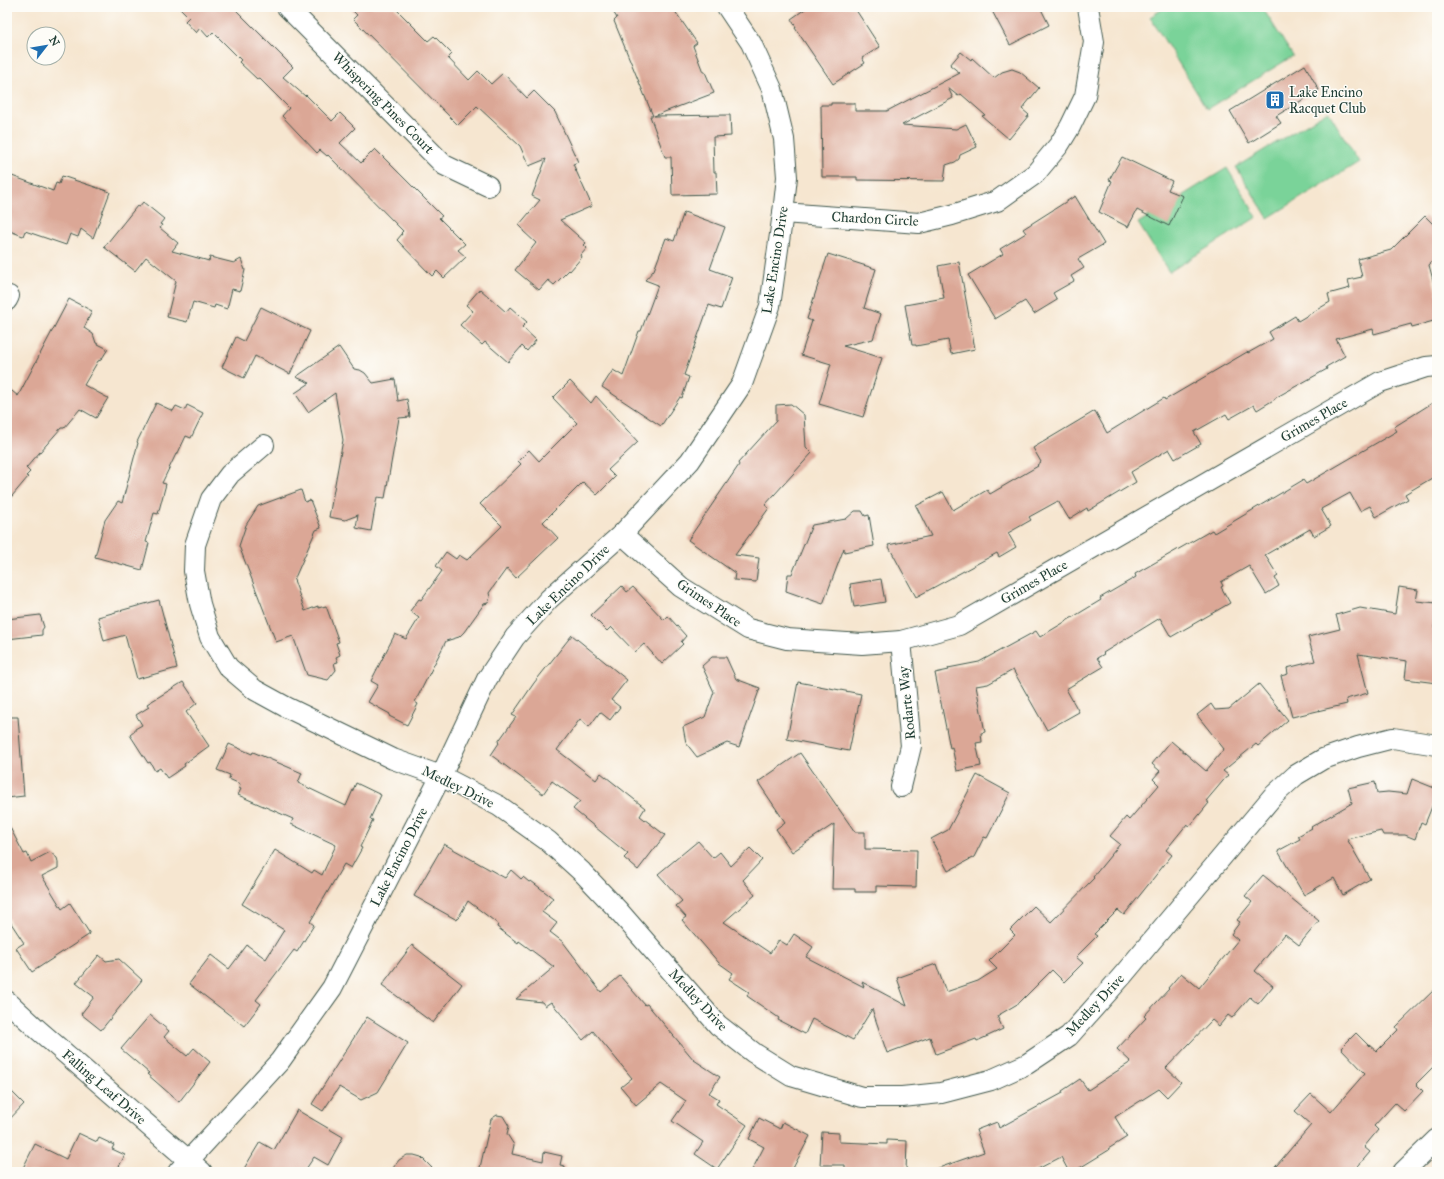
<svg xmlns="http://www.w3.org/2000/svg" width="1444" height="1179" font-family="'IM FELL Great Primer',serif">
<rect width="100%" height="100%" fill="#fdfcf7"/>
<filter id="ink" filterUnits="userSpaceOnUse"><feTurbulence type="fractalNoise" baseFrequency=".025" numOctaves="2"/><feDisplacementMap in="SourceGraphic" scale="8" xChannelSelector="R" yChannelSelector="G"/><feConvolveMatrix kernelMatrix="1 2 1 2 8 2 1 2 1" color-interpolation-filters="sRGB"/></filter>
<filter id="wash" filterUnits="userSpaceOnUse"><feTurbulence type="fractalNoise" baseFrequency=".012" numOctaves="4" result="noise"/><feDisplacementMap in="SourceGraphic" scale="16" xChannelSelector="R" yChannelSelector="G"/><feGaussianBlur stdDeviation="0.9" result="paint"/><feColorMatrix in="noise" values="0 0 0 0 0 0 0 0 0 0 0 0 0 0 0 0 0 1.4 0 .05"/><feComposite in="paint" operator="in"/></filter>
<g filter="url(#wash)">
<rect width="100%" height="100%" fill="#f6e6d0"/>
<g fill="#7ad399" stroke="#4c8866">
<path d="M1166,7H1262L1293,56L1207,109L1150,17Z"/>
<path d="M1328,111L1359,162L1268,218L1236,167Z"/>
<path d="M1227,168L1257,217L1169,272L1138,223Z"/>
</g>
<g id="blocks">
<g fill="#dba796">
<path d="M179,7H233L293,67L283,77L305,96L306,95L332,121L340,113L355,128L340,143L361,163L375,149L442,216L439,218L465,244L458,250L466,257L444,278L437,271L432,276L397,240L402,234L401,233L403,231L328,155L327,156L320,150L317,153L282,116L289,108L259,78L257,79L239,62L241,60L213,32L208,37L200,28L196,33L185,21L189,17Z"/>
<path d="M349,7H394L428,41L434,36L452,54L448,58L469,80L478,71L491,84L503,73L527,98L534,91L555,112L578,162L573,164L592,206L560,220L586,243L584,245L587,248L581,255L582,257L570,271L569,270L554,285L548,280L539,290L515,270L536,243L523,231V229L519,225L540,200L532,196L546,159L529,166L520,146L477,106L458,125L353,19L357,15Z"/>
<path d="M610,7H672L697,43L693,46L703,72H705L714,93L654,116L730,115L731,136L713,137L714,172H716L717,194L672,195L671,157H665L650,116H653L614,21L617,18Z"/>
<path d="M808,7H854L880,47L862,58L865,63L833,84L795,28L796,27L791,19Z"/>
<path d="M990,7H1040L1049,25L1010,45Z"/>
<path d="M961,52L971,60L972,58L994,78L1002,72L1012,69L1020,72L1039,88L1022,109L1029,115L1009,139L982,116L985,115L961,94L958,96L948,88L953,98L902,125L956,129L966,124L977,147L960,155L959,159L955,162L946,165L944,181L857,180V177H822L821,105H831V103H855V111H887L960,73L950,65Z"/>
<path d="M1305,65L1319,90L1276,116L1281,123L1249,143L1230,111Z"/>
<path d="M1122,157L1172,181L1168,190L1183,196L1169,226L1137,210L1128,227L1099,212L1112,181L1109,180Z"/>
<path d="M12,176L53,191L56,183L59,184L62,176L110,192L93,238L81,229L78,237L70,234L66,245L25,231L23,236L7,230V178L10,179Z"/>
<path d="M1075,196L1104,244L1078,259L1084,268L1071,276L1074,281L1053,293L1057,300L1034,314L1025,301L995,319L968,275L1003,254L1000,249L1026,233L1023,229Z"/>
<path d="M143,202L164,219L160,224L162,225L160,228L178,243L172,251L209,261L210,257L234,263L241,259L245,270L240,291L232,289L227,309L215,305L214,308L193,302L187,322L167,317L176,281L146,257L135,271L104,247L137,206L139,207Z"/>
<path d="M684,212L725,227L710,269L732,277L721,309L709,305L684,375L689,377L682,398L680,397L661,426L602,387L613,370L623,376L639,331H641L658,285L645,280L654,270L666,238L674,241Z"/>
<path d="M1425,216L1437,228V256L1429,265L1437,295V320L1412,327L1411,324L1374,334L1373,329L1336,339L1345,356L1326,367L1327,369L1275,398V399L1257,410L1254,405L1229,419L1226,414L1194,432L1201,444L1175,459L1169,449L1131,472L1136,482L1088,511L1087,508L1069,519L1058,501L1029,517L1031,520L1008,533L1016,547L999,557L997,553L916,597L888,545L931,536L916,506L943,492L953,510L987,490L990,494L1038,466L1037,465L1041,462L1033,448L1095,411L1107,433L1164,398L1165,400L1247,352L1248,353L1273,339L1269,332L1295,316L1298,321L1330,302L1328,294L1350,288L1348,280L1362,277L1358,259L1391,250Z"/>
<path d="M828,254L876,269L864,308L881,314L873,339L843,346L882,358L863,417L819,404L831,364L801,355L812,321L807,319Z"/>
<path d="M959,262L975,349L951,354L948,340L916,346V345H912L905,305L944,298L938,266Z"/>
<path d="M480,289L506,312L510,307L527,322L522,327L536,340L527,351L522,346L508,362L485,342L482,345L460,325L473,311L466,305Z"/>
<path d="M69,299L92,311L84,328L93,334L96,343L108,349L101,360L98,361L84,385L108,398L96,418L80,409L64,428H61L26,468L30,472L26,476L28,477L7,502V387L18,396Z"/>
<path d="M261,307L310,331L290,374L255,356L244,378L222,367L236,337L244,341Z"/>
<path d="M339,347L354,369L360,370L365,373L373,383L395,379L398,401L407,399L410,417L399,418L385,498L377,497L371,531L356,528L358,515L345,520L329,517L343,440L335,393L308,412L295,393L310,383L296,377Z"/>
<path d="M570,381L591,403L596,396L638,442L608,470L615,477L597,495L583,482L543,522L558,538L516,578L507,568L489,593L490,597L488,603L484,604L464,632L459,637L446,641L415,702L418,704L407,725L389,716L390,714L368,702L378,685L371,681L395,634L406,639L419,618L410,611L419,599L421,600L442,571L436,566L446,552L456,559L459,555L467,560L502,526L480,504L521,464L518,461L529,450L539,461L577,423L553,398Z"/>
<path d="M1437,400V475L1405,494L1408,499L1376,517L1370,506L1360,511L1350,493L1321,509L1331,526L1314,536L1310,529L1265,555L1278,576L1275,578L1279,586L1266,594L1249,566L1221,582L1223,586L1221,587L1230,603L1171,637L1160,618L1103,653L1104,654L1097,658L1103,667L1066,689L1079,712L1047,730L1013,670L988,684L976,686L985,732L981,733L982,742L976,743L981,766L957,771L952,747L950,748L935,673L949,670L948,668L979,662L1036,631L1040,637L1101,600L1100,598L1136,577L1135,574L1212,530L1214,533L1303,480L1306,484L1397,431L1394,427Z"/>
<path d="M156,403L173,411L176,406L185,410L187,405L203,413L191,438L186,436L177,455L176,454L162,483L166,484L158,514L154,513L146,542L149,543L142,570L95,557L105,520L118,501L122,503L138,443L137,442Z"/>
<path d="M791,404L804,415L806,447L812,453L765,505L769,508L735,555L759,558L756,582L734,580L735,573L688,540L739,465L738,463L776,421V405Z"/>
<path d="M301,490L305,502L310,500L321,528L316,530L294,580L305,611L318,606V608L326,606L339,642L336,643L340,655L336,657L338,662L334,663L336,670L328,680L307,675L293,636L276,642L239,546L246,525L258,506Z"/>
<path d="M855,511H862L865,516L869,515L874,546L844,552V548L823,604L786,591L788,574H792L812,525L846,519Z"/>
<path d="M881,579L885,602L854,607L850,584Z"/>
<path d="M622,586L627,592L633,587L664,620L668,616L686,636L681,642L683,644L662,664L644,644L635,652L611,627L607,631L591,615Z"/>
<path d="M1399,587L1418,590L1416,601L1437,603L1434,628H1437V683L1405,679L1407,661L1358,654L1368,693L1346,699L1347,704L1292,717L1281,676L1288,674L1287,668L1315,661L1308,637L1340,629L1336,615L1360,608L1395,614Z"/>
<path d="M159,600L177,668L137,679L125,635L104,641L98,617Z"/>
<path d="M40,615L44,627L42,630V635L7,639V619Z"/>
<path d="M572,635L627,680L611,700L620,707L610,720L600,712L589,727L580,719L557,750L596,780L601,773L645,808L640,816L665,835L638,870L624,858L628,854L573,809L580,801L552,781L543,794L491,755L499,743L498,742L516,717L512,715L534,683Z"/>
<path d="M712,657H726L736,679L760,688L739,747L727,743L697,757L686,743L683,727L705,717L714,692L702,666Z"/>
<path d="M183,682L197,703L186,712L209,746L184,764L185,766L167,778L160,768L155,771L150,762L148,763L130,735L135,731V729L142,725L136,715L149,707L147,704Z"/>
<path d="M798,682L861,694L849,751L787,739Z"/>
<path d="M1259,684L1288,720L1258,746L1256,744L1223,771L1228,775L1206,801L1209,803L1190,826L1187,824L1166,850L1172,855L1124,915L1118,910L1094,934L1097,936L1076,957L1083,963L1064,982L1052,970L1019,1003L997,1016L1003,1029L977,1041L976,1039L936,1054L930,1037L887,1053L872,1009L853,1040L812,1019L805,1034L778,1020L779,1018L747,996L749,992L729,979L733,973L719,963L682,920L686,917L676,906L682,901L658,874L698,841L713,858L720,852L731,866L750,848L762,860L743,880L755,895L724,922L770,953L779,940L787,945L794,934L813,947L806,957L864,987L862,982L907,1006L897,978L936,964L946,992L978,981L997,969L989,961L1015,935L1010,930L1034,906L1051,922L1094,878L1093,877L1120,844L1110,836L1126,817L1129,820L1159,785L1153,779L1160,771L1152,764L1171,741L1206,771L1224,749L1197,715L1211,704L1215,710L1229,709Z"/>
<path d="M7,717H18L24,796L7,798Z"/>
<path d="M229,744L252,754L253,752L302,773L298,783L346,806L356,783L381,795L370,819L373,820L360,847L362,848L351,868L344,864L310,922L314,925L297,952L294,950L256,1000L261,1004L244,1026L189,984L211,955L229,969L247,945L266,959L284,930L242,904L275,850L312,873L314,870L322,875L336,845L291,824L293,819L238,795L241,789L239,788L240,784L229,779L230,775L217,770Z"/>
<path d="M800,753L855,832H865V849L917,850L916,887L876,886V892H855V889H832L834,824L792,852L776,829L785,822L758,782Z"/>
<path d="M977,775L1010,793L987,838L984,837L974,857L948,871L931,839L948,830Z"/>
<path d="M1412,779L1437,789V794L1425,824L1421,822L1415,839L1405,835H1383L1381,831L1347,839L1370,879L1343,895L1334,878L1304,895L1278,851L1300,839L1298,836L1312,828L1311,827L1352,803L1348,788L1375,782L1377,793L1388,792L1407,794Z"/>
<path d="M7,822L24,854L27,853L31,862L50,852L57,858L58,862V868L42,876L62,909L70,903L90,934L32,972L16,948L24,943L7,917Z"/>
<path d="M444,844L505,878L511,870L521,879L523,877L529,882L531,881L553,898L542,912L557,923L550,932L563,942L601,992L620,976L645,1005L647,1004L694,1060L720,1077L709,1093L719,1099L716,1104L747,1125L717,1169L695,1154L703,1142L672,1121L686,1101L661,1084L636,1105L621,1087L632,1078L593,1031L583,1040L551,1002L545,1006L542,1002L516,999L554,967L519,941L518,943L497,927L498,924L468,901L457,920L414,896Z"/>
<path d="M1263,875L1319,921L1299,945L1285,934L1255,971L1273,986L1258,1004L1250,997L1232,1018L1228,1015L1219,1026L1212,1020L1166,1068L1181,1082L1167,1097L1159,1089L1115,1117L1127,1137L1108,1149L1109,1150L1073,1172H1069L1061,1157L1032,1172H934L933,1170L984,1152L976,1130L997,1122L999,1128L1063,1093L1062,1091L1080,1079L1088,1090L1131,1062L1117,1049L1146,1018L1144,1016L1169,989L1168,988L1181,973L1199,988L1238,940L1231,934L1240,922L1237,920L1252,902L1245,896Z"/>
<path d="M412,945L462,984L433,1023L382,985Z"/>
<path d="M99,955L106,961L119,959L142,980L101,1030L81,1014L94,997L76,983Z"/>
<path d="M1437,987V1063L1416,1084L1423,1091L1404,1111L1395,1103L1374,1126L1378,1130L1364,1147L1370,1152L1353,1172H1271L1311,1125L1295,1111L1311,1094L1331,1112L1365,1073L1341,1048L1356,1033L1369,1046L1370,1045L1377,1051L1398,1030L1396,1027Z"/>
<path d="M150,1015L169,1031L164,1037L187,1056L194,1048L210,1062L179,1102L147,1074L149,1073L121,1049Z"/>
<path d="M367,1017L408,1043L378,1092L361,1100L339,1087L323,1111L312,1104Z"/>
<path d="M7,1087L24,1104L7,1122Z"/>
<path d="M297,1110L343,1137L328,1165L314,1157L304,1172H242L260,1142L274,1150Z"/>
<path d="M497,1115L503,1116L509,1126L507,1134L514,1145L512,1154L543,1161L544,1152L562,1156L560,1165L565,1166L564,1172H479L491,1119Z"/>
<path d="M759,1118L780,1129L783,1122L810,1136L791,1172H751L764,1147L749,1139Z"/>
<path d="M822,1132L839,1133V1142L887,1144V1140L907,1141L906,1172H845V1165H820Z"/>
<path d="M78,1133L97,1142L99,1138L114,1145L112,1149L125,1155L116,1172H21L35,1144L66,1159Z"/>
<path d="M407,1155H414L421,1157L436,1172H390L399,1160Z"/>
</g>
</g>
</g>
<g filter="url(#ink)">
<use href="#blocks" fill-opacity="0" stroke="#3f564b" stroke-width="1"/>
<g fill="none" stroke-linecap="round" stroke-linejoin="round">
<g stroke="#3f564b" stroke-width="22">
<g id="minor">
<path d="M287,7L444,165L488,186"/>
<path d="M783,213L919,223L952,215L997,201L1035,174L1059,145L1070,127L1085,96L1094,42L1088,7"/>
<path d="M7,300L9,296"/>
<path d="M264,445L230,474L211,499L195,545L194,571L200,604L210,637L228,667L255,690L286,707L393,759L441,776L499,806L548,841L582,872L617,909L718,1025L754,1053L791,1076L862,1097H902L941,1093L991,1080L1027,1064L1069,1036L1123,975L1273,796L1296,775L1323,759L1358,747L1393,738L1437,745"/>
<path d="M622,534L681,587L748,629L787,639L862,644L901,641L959,625L1380,382L1426,367L1437,366"/>
<path d="M901,787L911,746L901,641"/>
<path d="M7,1001L36,1028L202,1172"/>
<path d="M178,1172L280,1061L332,988L441,776L487,679L515,637L549,599L622,534L690,461L742,384L770,306L783,213L787,177L784,139L772,89L751,43L727,7"/>
<path d="M1403,1172L1437,1139"/>
</g>
</g>
<use href="#minor" stroke="#fff" stroke-width="20"/>
</g>
</g>
<defs>
<g id="building-square" transform="scale(1)"><rect x="-9" y="-9" width="18" height="18" rx="4" fill="#1f6fb2" stroke="#fdfcf7"/><path d="M-4-6H4V6H1V3H-1V6H-4ZM-2.5-4.3h1.7v1.8h-1.7ZM.8-4.3h1.7v1.8H.8ZM-2.5-1h1.7V.8h-1.7ZM.8-1h1.7V.8H.8Z" fill="#fff"/></g>
</defs>
<g fill-rule="evenodd">
<use href="#building-square" x="1275" y="100"/>
</g>
<g text-anchor="middle" dominant-baseline="central" stroke-width="3" stroke-linejoin="round" paint-order="stroke">
<g font-size="14" fill="#1f3d34" stroke="#fdfcf7" text-anchor="start">
<text x="1289" y="92">Lake Encino<tspan x="1289" dy="16">Racquet Club</tspan></text>
</g>
<g font-size="14" fill="#1f3d34" stroke="#fdfcf7">
<text transform="translate(383 103) rotate(45)">Whispering Pines Court</text>
<text transform="translate(875 219) rotate(3)">Chardon Circle</text>
<text transform="translate(775 260) rotate(-81)">Lake Encino Drive</text>
<text transform="translate(1314 420) rotate(-30)">Grimes Place</text>
<text transform="translate(1034 582) rotate(-30)">Grimes Place</text>
<text transform="translate(568 585) rotate(-44)">Lake Encino Drive</text>
<text transform="translate(709 603) rotate(34)">Grimes Place</text>
<text transform="translate(907 703) rotate(-96)">Rodarte Way</text>
<text transform="translate(458 787) rotate(26)">Medley Drive</text>
<text transform="translate(399 857) rotate(-63)">Lake Encino Drive</text>
<text transform="translate(698 1000) rotate(47)">Medley Drive</text>
<text transform="translate(1095 1005) rotate(-47)">Medley Drive</text>
<text transform="translate(104 1087) rotate(41)">Falling Leaf Drive</text>
</g>
</g>
<rect width="1444" height="1179" fill="none" stroke="#fdfcf7" stroke-width="24"/>
<g transform="translate(46 46) rotate(59)"><circle r="19" fill="#fdfcf7" stroke="#a4b0a9"/>
<path d="M0-3L7 15L0 10L-7 15Z" fill="#1f6fb2"/>
<text y="-6" font-size="11" font-weight="bold" text-anchor="middle" fill="#1f3d34">N</text>
</g>
</svg>
